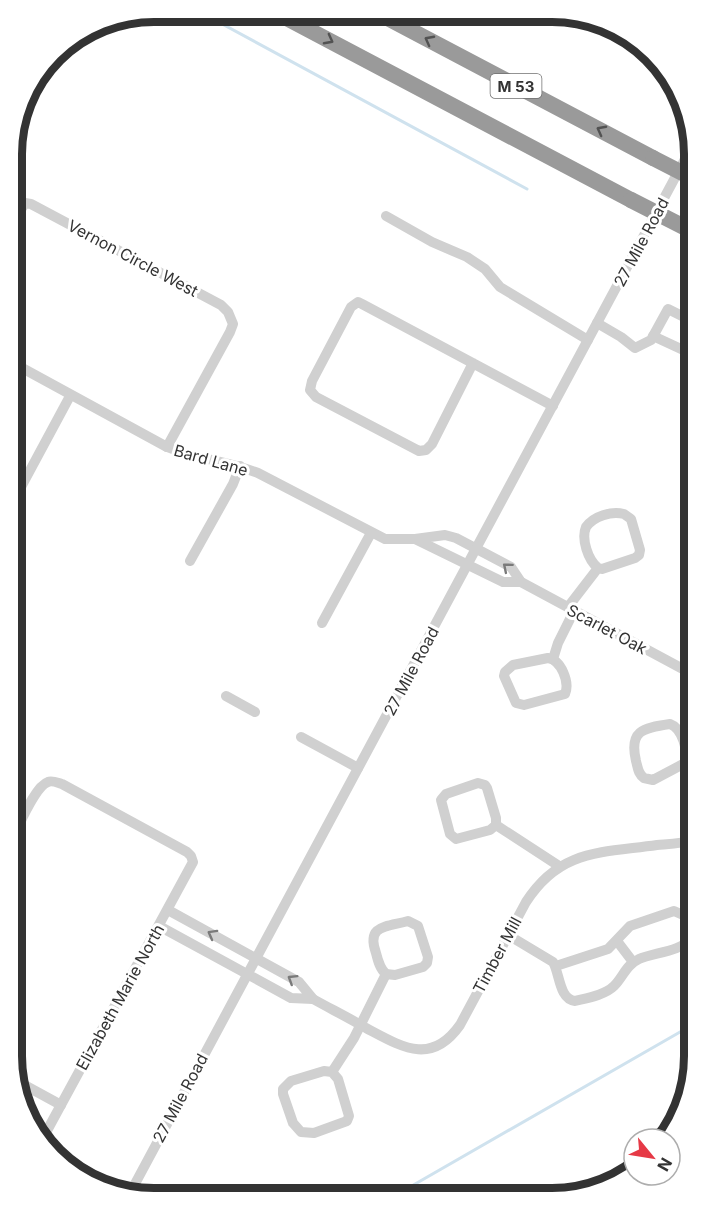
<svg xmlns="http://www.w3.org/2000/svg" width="706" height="1211" font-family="Inter,sans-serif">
<rect width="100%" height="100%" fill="#fff"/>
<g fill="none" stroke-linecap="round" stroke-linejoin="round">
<g stroke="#cfe2ee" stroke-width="3">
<path d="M200,12L527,189"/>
<path d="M389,1199L694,1024"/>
</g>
<g stroke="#d0d0d0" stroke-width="10">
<path d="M386,216L432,242L467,257L485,269L500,287L588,340"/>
<path d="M13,222L25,203L31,204L221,305L228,312L233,324L230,332L167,447"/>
<path d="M597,323L621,337L635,348L651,340L668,309L694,322"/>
<path d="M653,336L694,355"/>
<path d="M13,363L167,447C196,459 228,461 258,473L385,539H415L445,535L456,538L511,567L521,582H503L415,539"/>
<path d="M473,363L432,444L426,450L419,451L316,397L310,390L312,381L351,307L358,302L362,304L553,406"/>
<path d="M13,502L70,396"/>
<path d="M190,561L233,484L240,466"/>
<path d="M521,582L694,675"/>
<path d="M568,607L598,568L602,569L635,558L639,555L640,550L631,519L624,514C611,511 594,516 586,527C581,539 588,560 598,568"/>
<path d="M322,623L371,533"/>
<path d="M548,658C561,660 570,682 565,694L524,705L516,703L504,676L505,672L513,665Z"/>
<path d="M553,659L558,643L574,611"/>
<path d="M226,696L255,712"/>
<path d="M670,724C682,728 689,752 685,763L653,780L644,778C638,774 638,768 636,761C629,731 642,728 670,724Z"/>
<path d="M301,737L358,768"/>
<path d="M478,783L485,785L487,788L496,818V825L490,830L456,839L450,834L441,800L446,794Z"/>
<path d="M496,825L559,866"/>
<path d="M12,839C19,826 35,786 48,782C52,780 58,783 62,784L187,852L191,856L193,862L43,1138"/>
<path d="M408,921L418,926L428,957L427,963L423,967L395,975L386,974C380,969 378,961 376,953C366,925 386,927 408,921Z"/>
<path d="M159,926L291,998L313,999L299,982L168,910"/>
<path d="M508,935L553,962C560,974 559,999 575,1001C587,998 605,995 614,986C623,977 626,965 639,959C652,953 682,951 690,939L686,918L683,915L674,911L630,926L608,949L556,966"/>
<path d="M617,941L633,962"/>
<path d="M313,999C331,1009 349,1018 366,1028C402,1047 431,1066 460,1025L526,902C560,849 601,853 657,845C669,844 683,844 694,839"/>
<path d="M324,1071L332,1072L338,1079L349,1116L347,1121L314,1133L301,1132L293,1123L283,1094V1089L291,1081Z"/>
<path d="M332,1072L354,1038L386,974"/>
<path d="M17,1081L61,1105"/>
<path d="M654,1139L658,1133L670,1128"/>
<path d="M129,1195L692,146"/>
</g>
<g stroke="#9a9a9a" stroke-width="16">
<path d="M277,13L631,200"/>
<path d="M378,13L653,158"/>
</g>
<g stroke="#9a9a9a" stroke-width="16">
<path d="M653,158L694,179"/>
<path d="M631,200L684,227"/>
</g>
</g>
<defs><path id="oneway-chevron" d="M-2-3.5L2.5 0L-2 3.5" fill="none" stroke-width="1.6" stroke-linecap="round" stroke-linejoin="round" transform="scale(1.5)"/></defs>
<g stroke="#525252">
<use href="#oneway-chevron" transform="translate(329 40) rotate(28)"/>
<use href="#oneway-chevron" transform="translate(429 40) rotate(-152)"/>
<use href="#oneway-chevron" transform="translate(601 130) rotate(-152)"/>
</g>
<g stroke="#7a7a7a">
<use href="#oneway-chevron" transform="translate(507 567) rotate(-140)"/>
<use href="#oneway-chevron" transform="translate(212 934) rotate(-151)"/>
<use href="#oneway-chevron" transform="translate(292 979) rotate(-148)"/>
</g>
<g text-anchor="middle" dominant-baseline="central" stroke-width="6" stroke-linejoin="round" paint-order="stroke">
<rect fill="#fff" stroke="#707070" stroke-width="1.5" x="490.5" y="74" width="51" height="24" rx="4.5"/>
<g font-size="15" font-weight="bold" fill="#333">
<text x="516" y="86">M 53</text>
</g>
<g font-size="16" fill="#333" stroke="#fff">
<text transform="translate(641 242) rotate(-62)">27 Mile Road</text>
<text transform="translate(133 258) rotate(28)">Vernon Circle West</text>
<text transform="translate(211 460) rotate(16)">Bard Lane</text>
<text transform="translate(607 629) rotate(28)">Scarlet Oak</text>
<text transform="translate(411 671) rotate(-62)">27 Mile Road</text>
<text transform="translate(497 955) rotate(-62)">Timber Mill</text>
<text transform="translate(120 997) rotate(-61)">Elizabeth Marie North</text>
<text transform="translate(180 1098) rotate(-62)">27 Mile Road</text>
</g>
</g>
<path d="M0 0H706V1211H0ZM154 22H552A132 132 0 0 1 684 154V1056A132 132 0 0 1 552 1188H154A132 132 0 0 1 22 1056V154A132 132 0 0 1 154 22Z" fill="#fff" fill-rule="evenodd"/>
<path fill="none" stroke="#333" stroke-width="8" d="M154 22H552A132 132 0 0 1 684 154V1056A132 132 0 0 1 552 1188H154A132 132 0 0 1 22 1056V154A132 132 0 0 1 154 22Z"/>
<g transform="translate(652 1157) rotate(120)"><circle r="28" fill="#ffffff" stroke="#adadad" stroke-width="1.5"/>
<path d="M0-4.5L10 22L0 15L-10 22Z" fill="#e63946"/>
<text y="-9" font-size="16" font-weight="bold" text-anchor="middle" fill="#333333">N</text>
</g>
</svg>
